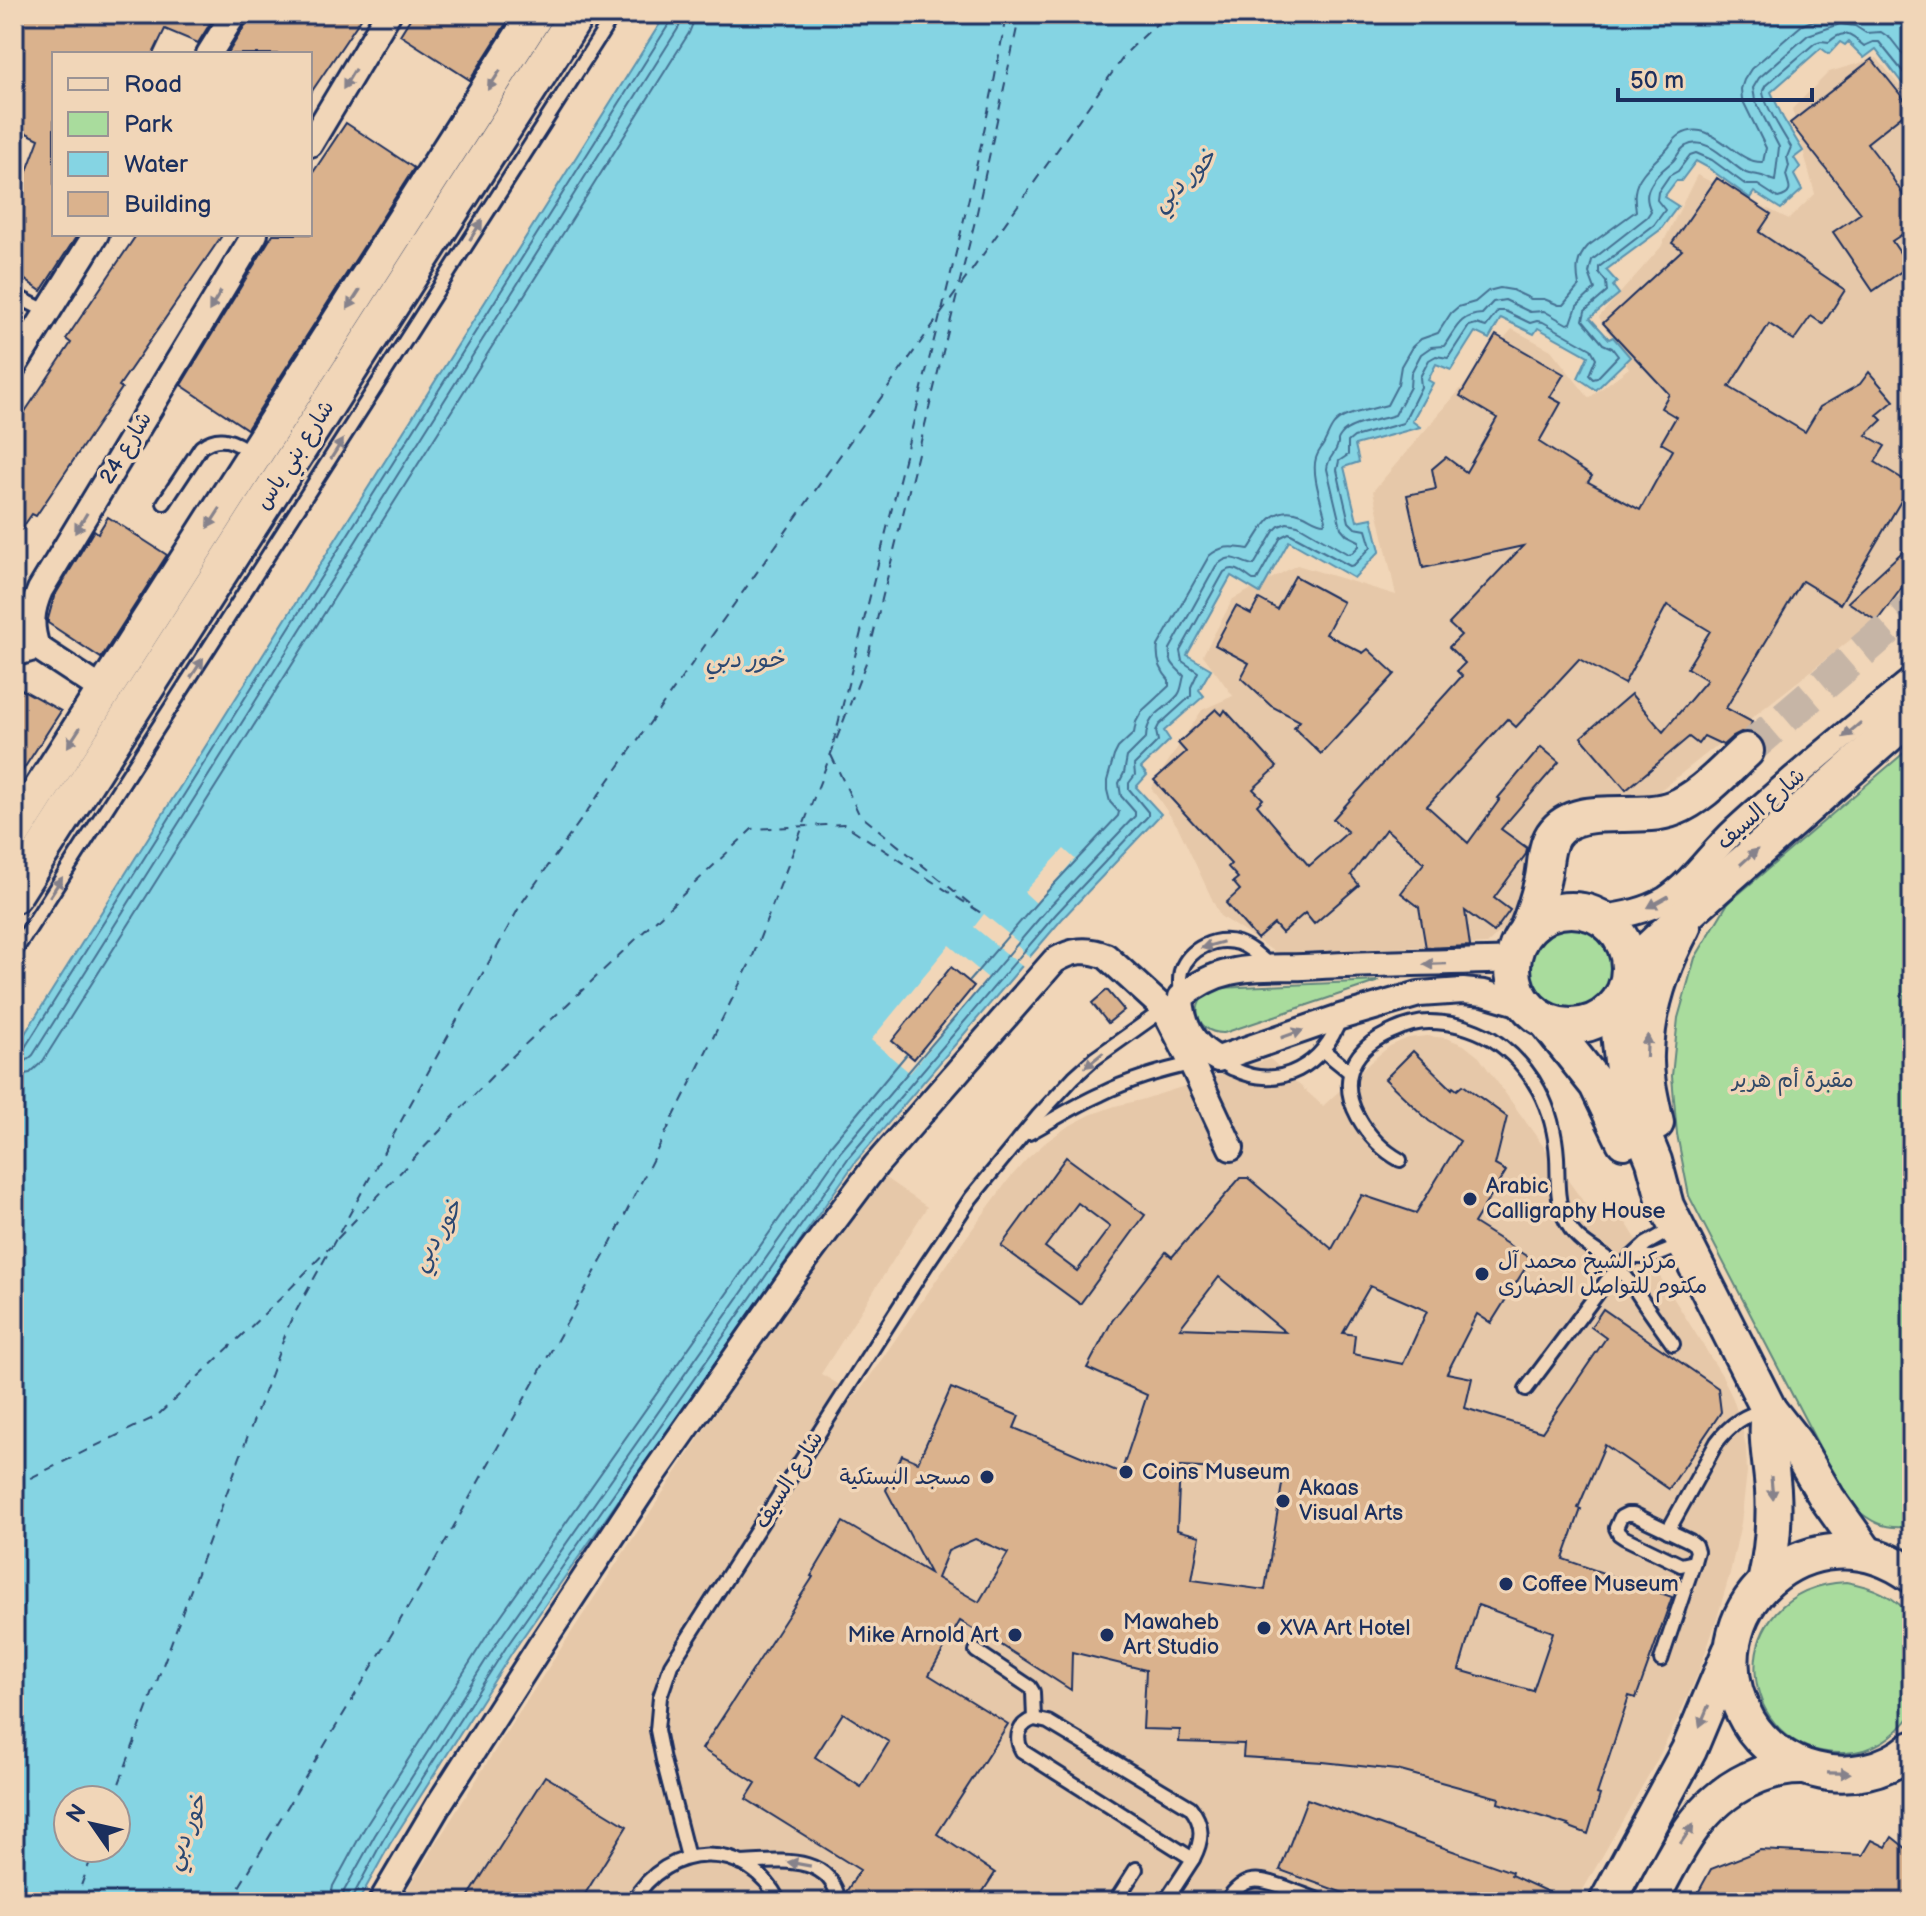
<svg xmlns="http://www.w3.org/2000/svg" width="1926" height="1916" font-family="'Balsamiq Sans','Playpen Sans Arabic',sans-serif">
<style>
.built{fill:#e6c8a9}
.green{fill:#a9dc9d;stroke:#62867e;stroke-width:2}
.water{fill:#85d4e3;stroke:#5b92ae;stroke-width:2;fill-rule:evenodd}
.pier{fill:#f1d6b8}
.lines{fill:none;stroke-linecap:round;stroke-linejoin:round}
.shore{stroke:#457193;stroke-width:2}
.ferry{stroke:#2b4872;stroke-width:2;stroke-dasharray:10 8;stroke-linecap:butt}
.building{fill:#dab28d;stroke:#1b2f5e;stroke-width:2;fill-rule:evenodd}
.secondary-tunnel{stroke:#c6b5a6;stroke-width:34;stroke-dasharray:34 17;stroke-linecap:butt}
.lane-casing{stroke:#1b2f5e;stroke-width:18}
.street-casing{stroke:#1b2f5e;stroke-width:30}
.secondary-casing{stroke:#1b2f5e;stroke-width:40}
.lane{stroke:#f1d6b8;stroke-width:12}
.street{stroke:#f1d6b8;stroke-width:24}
.secondary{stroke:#f1d6b8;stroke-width:34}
.oneway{fill:#86828b}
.poi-dot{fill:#1b2f5e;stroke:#f1d6b8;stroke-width:3}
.labels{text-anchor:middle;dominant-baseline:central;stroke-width:7;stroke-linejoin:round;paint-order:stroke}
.street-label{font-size:22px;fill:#1b2f5e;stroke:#f1d6b8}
.park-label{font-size:22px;fill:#304967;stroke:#f1d6b8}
.poi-label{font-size:22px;fill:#1b2f5e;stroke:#f1d6b8;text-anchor:start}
.water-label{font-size:24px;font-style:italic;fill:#2b4872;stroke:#f1d6b8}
</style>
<rect width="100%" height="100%" fill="#f1d6b8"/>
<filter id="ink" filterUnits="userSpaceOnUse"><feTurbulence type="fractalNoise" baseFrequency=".0125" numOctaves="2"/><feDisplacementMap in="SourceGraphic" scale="16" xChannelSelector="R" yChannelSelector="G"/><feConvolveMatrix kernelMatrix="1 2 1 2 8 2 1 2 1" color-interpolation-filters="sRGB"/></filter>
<g filter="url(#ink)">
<g class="built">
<polygon points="1877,58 1912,101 1912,591 1653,796 1551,823 1515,918 1487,944 1276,953 1220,916 1178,827 1151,788 1202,710 1233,696 1203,655 1233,599 1297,565 1396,595 1373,491 1512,329 1551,350 1589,398 1629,368 1599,317 1661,247 1697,175 1789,219 1815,194 1792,109 1829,72"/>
<polygon points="1427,1036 1446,1038 1464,1045 1479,1057 1593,1215 1615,1205 1723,1377 1733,1399 1741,1423 1746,1447 1747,1472 1741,1523 1730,1573 1716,1622 1699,1671 1678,1718 1655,1764 1576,1902 399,1902 516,1717 780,1314 881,1175 927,1207 821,1374 857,1395 960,1246 1009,1179 1027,1159 1046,1142 1067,1127 1090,1115 1115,1106 1141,1100 1270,1059 1323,1106 1375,1058 1390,1046 1408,1038"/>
</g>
<g class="green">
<path d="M1912 746V1526C1883 1531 1870 1521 1849 1504L1689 1196 1677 1134 1672 1076 1678 1018 1695 958 1728 903Z"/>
<circle cx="1570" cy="968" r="50"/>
<path d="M1379 981 1224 1033C1193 1034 1187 997 1218 988Z"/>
<path d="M1846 1582C1869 1586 1899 1596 1911 1619 1915 1627 1912 1699 1912 1714 1896 1736 1873 1752 1845 1753 1733 1757 1718 1589 1846 1582Z"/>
</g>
<path class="water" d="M666 14H1912V96L1876 49 1864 58 1848 42 1845 45 1840 42 1829 54 1821 48 1771 92 1783 118 1803 151 1794 158 1800 167 1794 175 1802 190 1781 209 1754 192 1750 198 1707 167 1696 161 1681 181H1676L1664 197 1678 206 1660 230 1606 270 1617 282 1613 286 1619 294 1590 318 1609 339 1613 337 1630 357 1596 390 1578 378 1588 356 1538 328 1534 334 1501 318 1489 339 1475 332 1451 370 1436 364 1428 380 1433 383 1412 421 1420 427 1355 445 1359 462 1344 467 1357 521 1372 518 1380 551 1354 578 1289 541 1260 593 1231 576 1187 655 1211 669 1199 690 1204 696 1164 731 1170 740 1141 768 1147 775 1136 787 1161 814 1062 919 856 1161 513 1651 390 1844 358 1902H14V1051ZM68 1800H116V1848H68Z"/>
<g class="pier">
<polygon points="1064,849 1075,859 1036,903 1024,892"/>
<polygon points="984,914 1018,942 1016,945 1031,958 1023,967 974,927"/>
<polygon points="949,945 988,978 910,1073 871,1040"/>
</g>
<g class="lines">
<g class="shore">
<path d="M970 980 1040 899 1118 816 1119 812 1110 802 1107 790V781L1114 756 1118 748 1134 733 1136 722 1142 711 1169 686V680C1160 670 1156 660 1158 646L1209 556C1223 544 1233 547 1249 549 1262 530 1272 502 1302 514 1310 517 1316 523 1324 523L1326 520C1322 503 1311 474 1316 458 1318 451 1323 447 1325 441 1330 431 1332 422 1344 417 1357 411 1373 409 1387 405L1398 384 1401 366 1412 347 1421 339 1438 333 1451 313 1458 307 1475 302 1488 291 1500 288 1512 290 1531 299H1544L1559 305H1563L1579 286C1576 270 1576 259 1588 246L1636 211C1635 205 1634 199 1635 192 1637 176 1652 164 1663 153 1670 148 1672 140 1680 135 1713 116 1734 164 1763 162L1766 148 1742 99 1741 89 1744 80 1751 69 1802 25 1830 14"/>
<polyline points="14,1054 20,1053 24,1049 671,21 672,14"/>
<polyline points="14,1064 25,1062 33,1055 679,27 682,14"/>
<polyline points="14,1076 30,1073 43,1061 689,33 693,23 694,14"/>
<polyline points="330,1902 333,1886 364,1829 488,1634 831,1145 906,1055"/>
<path d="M342 1902 344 1891 375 1835 498 1641 841 1151 1049 907 1135 816V812L1121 796 1119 783 1124 773 1127 757 1146 738C1147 713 1164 712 1178 695 1182 690 1182 682 1184 676 1176 667 1168 663 1170 649L1216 566C1233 550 1238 563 1254 565L1274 531 1279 526 1287 523 1298 525 1348 554 1352 553 1359 546V541L1347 535 1341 528 1327 469C1328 457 1334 456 1337 447 1340 438 1335 443 1341 435 1349 423 1381 420 1395 415L1410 387 1411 373 1421 354 1431 347 1444 346C1456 329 1459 315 1482 314L1493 302 1505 300 1530 312 1544 311 1567 324 1571 323 1577 306 1595 289 1589 273 1592 260 1647 217 1651 211C1644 197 1647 189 1656 177 1661 170 1668 166 1674 160 1678 155 1680 149 1686 146 1707 134 1730 165 1746 173 1753 176 1751 173 1758 175 1765 176 1769 180 1775 181L1779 147 1755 100 1753 88 1759 78 1808 35 1840 24 1855 26 1866 33 1881 32 1891 39 1912 66"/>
<path d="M352 1902 353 1896 383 1840 507 1646 849 1157 1056 914 1148 816V812L1129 789V783L1135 775 1134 765 1158 741 1156 731 1159 725 1191 696V687L1198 672 1182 661 1180 651 1224 572C1235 564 1244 574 1253 580H1257L1281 537 1289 533 1350 566 1354 565 1371 547 1366 530 1355 528 1349 522 1337 470 1339 461 1348 455V442L1354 437 1403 423 1421 387 1420 377 1429 360 1436 356 1448 358 1469 326 1476 324 1486 327 1498 311H1505L1530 323 1537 321 1543 322 1591 349 1596 358 1589 375 1593 379 1597 378 1618 356 1612 348 1603 344 1583 320 1585 311 1607 292 1606 282 1599 273V267L1654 225 1665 210 1657 200 1658 192 1669 176 1678 171 1690 155 1696 153 1712 160 1746 185H1758L1778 198C1795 194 1789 186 1786 175L1789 166 1787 157 1791 147C1785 137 1762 101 1763 91 1763 89 1765 87 1766 85L1815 43 1821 41 1829 42C1844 28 1851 35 1864 46L1873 42H1879L1912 83"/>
</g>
<g class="ferry">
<polyline points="959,285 976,217 1020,14"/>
<path d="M942 310C966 212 990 114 1006 14"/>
<polyline points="833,744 940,316"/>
<polyline points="831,755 859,814 974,907"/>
<polyline points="337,1239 495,1073 752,829 844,824 984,915"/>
<polyline points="14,1486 157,1416 283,1296 330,1247"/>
<polyline points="113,1800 290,1322 521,904 1127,52 1167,14"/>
<polyline points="75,1902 95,1848"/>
<polyline points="230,1902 419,1589 611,1243 751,961 867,660 958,291"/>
</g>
</g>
<g class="building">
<polygon points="14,14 216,14 198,43 165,29 153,54 54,54 54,234 78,234 41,291 14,272 14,206 39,139 14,127"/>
<polygon points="249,14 364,14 310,94 310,54 230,54 228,53 247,22"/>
<polygon points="413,14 512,14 470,80 400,35"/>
<polygon points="1872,59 1911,108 1867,143 1884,165 1912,209 1912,228 1892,241 1909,266 1873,291 1833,232 1861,213 1790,123"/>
<polygon points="346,123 414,168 247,429 181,385 273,234 310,234 310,177"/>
<polygon points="1717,178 1771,214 1759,232 1845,290 1823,324 1811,316 1794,340 1769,324 1729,387 1805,432 1820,407 1860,384 1869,372 1894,401 1877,415 1882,420 1866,435 1885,446 1875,462 1911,484 1840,604 1802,581 1726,708 1752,722 1748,732 1741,732 1733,736 1723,745 1704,736 1698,744 1689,737 1626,790 1581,737 1631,694 1663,732 1707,680 1687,668 1710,631 1667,605 1624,684 1579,659 1516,727 1507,719 1427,806 1468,843 1500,799 1498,798 1541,747 1559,762 1501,829 1527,848 1526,854 1494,898 1510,910 1494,932 1465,911 1470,946 1426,948 1419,907 1401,893 1424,863 1386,829 1351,875 1359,885 1314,924 1305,913 1282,933 1274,924 1257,939 1226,903 1240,890 1233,882 1238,878 1228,867 1231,864 1154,780 1186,752 1178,743 1216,709 1222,715 1225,710 1277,767 1253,789 1263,799 1257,805 1309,866 1348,832 1333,819 1462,676 1457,671 1465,663 1449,647 1461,635 1449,624 1523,546 1423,568 1407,495 1436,489 1432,469 1446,457 1466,472 1497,418 1460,396 1496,335 1564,374 1550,397 1561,403 1539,442 1592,476 1588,482 1640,510 1673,450 1661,443 1676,417 1661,408 1669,394 1603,323 1682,250 1672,243"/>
<polygon points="137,234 223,234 119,386 122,388 36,516 32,514 14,540 14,428 71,343 66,339"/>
<polygon points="108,517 167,555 101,658 48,623 48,619 54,597 94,530 98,533"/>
<polygon points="1912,543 1912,574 1877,621 1848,602"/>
<polygon points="1295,576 1343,602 1326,634 1363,653 1368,649 1395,674 1321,754 1294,728 1300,721 1271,706 1241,678 1249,663 1215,645 1236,606 1251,614 1259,599 1277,609"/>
<polygon points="14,685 61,711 14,784"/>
<polygon points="951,967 974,986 914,1059 892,1041"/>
<polygon points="1107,990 1124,1010 1108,1023 1092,1003"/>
<path d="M1413 1051 1452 1089 1453 1087 1457 1090 1463 1085 1507 1117 1495 1165 1506 1171 1474 1223 1531 1259 1491 1323 1477 1314 1447 1373 1472 1378 1465 1408 1542 1432 1606 1338 1591 1327 1603 1309 1718 1388 1721 1412 1669 1489 1605 1445 1578 1508 1581 1509 1563 1559 1672 1597 1636 1698 1629 1696 1597 1794 1600 1795 1588 1834 1567 1826 1568 1825 1498 1803 1499 1798 1397 1770 1323 1762 1243 1757 1244 1744 1179 1742 1180 1730 1143 1729 1146 1670 1072 1652 1071 1690 992 1639 991 1640 960 1621 929 1675 1008 1724 937 1834 995 1873 976 1902H862L846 1892 860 1870 746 1799 756 1783 702 1749 813 1577 811 1576 843 1522 930 1573 886 1490 902 1455 918 1462 951 1388 1019 1416 1014 1428 1121 1473 1147 1395 1087 1368 1112 1321 1166 1252 1172 1257 1240 1178H1248L1332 1249 1362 1195 1416 1213 1460 1141 1429 1121 1385 1079ZM1219 1277 1285 1332 1180 1328ZM1370 1286 1427 1311 1403 1364 1353 1354 1355 1335 1343 1333ZM1180 1467 1284 1472 1265 1590 1192 1580 1200 1536 1177 1530ZM975 1539 1008 1553 979 1602 937 1578 948 1551ZM1478 1605 1553 1632 1533 1691 1459 1670ZM843 1713 889 1742 861 1787 815 1757Z"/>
<path d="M1066 1157 1145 1215 1080 1304 1001 1246ZM1078 1203 1110 1227 1077 1271 1045 1247Z"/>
<polygon points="545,1776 627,1826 580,1902 465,1902"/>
<polygon points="1307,1799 1512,1872 1511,1875 1570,1902 1368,1902 1280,1870"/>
<polygon points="1892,1837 1912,1853 1912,1902 1693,1902 1711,1869 1760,1850 1863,1855 1872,1840 1886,1847"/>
</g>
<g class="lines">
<polyline class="secondary-tunnel" points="1746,751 1912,608"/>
<defs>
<g id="lane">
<polyline points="14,295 48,312"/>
<path d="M164 503 201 447C220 433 234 441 252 453"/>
<polyline points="14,953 614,14"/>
<path d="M1181 996C1180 988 1179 979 1181 971 1189 948 1216 936 1238 943 1250 947 1260 957 1269 965"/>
<polyline points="1324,1051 1350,1072"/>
<path d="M1218 1059C1223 1062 1228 1067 1234 1069 1280 1092 1324 1064 1340 1019"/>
<path d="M1029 1133C1053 1120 1076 1105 1101 1094 1131 1079 1163 1070 1196 1063"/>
<path d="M1400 1160C1382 1150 1368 1135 1358 1117 1337 1078 1354 1047 1393 1031 1404 1026 1417 1022 1429 1022 1450 1022 1473 1028 1492 1039 1533 1066 1554 1109 1557 1157 1558 1176 1556 1198 1564 1217 1577 1247 1601 1249 1620 1270 1627 1277 1632 1286 1638 1294 1649 1311 1661 1327 1673 1344"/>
<polyline points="1633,1257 1653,1257 1683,1245"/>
<polyline points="1526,1389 1609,1278 1646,1244 1674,1228"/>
<polygon points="1627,1514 1633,1514 1690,1541 1695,1545 1697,1551 1694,1562 1681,1565 1625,1538 1619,1534 1616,1528 1621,1517"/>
<path d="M1668 1531 1717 1442C1729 1426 1744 1414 1765 1411"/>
<polyline points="976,1651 1030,1687 1033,1692 1034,1719"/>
<polyline points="1661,1660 1694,1562"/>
<path d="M1034 1719 1048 1722 1190 1807C1204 1824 1203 1840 1193 1859L1022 1751C1014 1737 1019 1724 1034 1719Z"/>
<polyline points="688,1857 663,1760 657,1730 660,1697 671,1665 926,1265 971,1198 1039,1115 1074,1077 1094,1059 1167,1007"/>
<path d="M740 1863C777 1862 831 1852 839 1902"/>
<path d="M633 1902C665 1842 749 1838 779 1902"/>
<polyline points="1115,1902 1136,1869"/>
<polyline points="1165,1902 1193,1859"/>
<path d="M1226 1902C1244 1874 1259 1878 1287 1888 1299 1893 1311 1897 1323 1902"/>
</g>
<g id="street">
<polyline points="209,54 234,14"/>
<polyline points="310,144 388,14"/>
<polyline points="14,366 96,234"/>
<path d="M37 647C30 626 31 611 40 590L255 234"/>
<polyline points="37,647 104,691"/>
<polyline points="14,654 37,647"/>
<path d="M1602 918C1624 915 1646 911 1666 899 1693 881 1711 852 1735 830 1792 778 1852 729 1912 680"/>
<path d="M1513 960C1443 963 1373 963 1303 967 1279 968 1253 966 1230 972 1211 976 1196 985 1181 997 1182 1024 1193 1047 1218 1059L1340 1017 1419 994 1463 991 1484 993 1525 1005"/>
<path d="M381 1902 439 1804 540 1646 642 1491 790 1280 876 1165 1054 961C1072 950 1087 948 1106 956L1164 1009 1192 1064 1231 1148"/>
</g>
<g id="secondary">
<polyline points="14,832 536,14"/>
<polyline points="14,895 577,14"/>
<circle cx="1571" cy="968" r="58"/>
<path d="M1527 929C1533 914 1538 898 1542 882 1546 867 1544 849 1553 835 1577 800 1638 823 1674 808 1702 797 1724 771 1746 751"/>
<polyline points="1630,967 1695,906 1912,714"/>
<polyline points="1621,998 1619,1032 1624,1080 1630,1102 1654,1161 1666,1206 1769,1410 1794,1442 1827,1498 1866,1553"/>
<polyline points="1546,1021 1597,1085 1624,1141"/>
<path d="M1656 1123C1651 1100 1645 1077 1646 1054 1647 1010 1662 966 1683 927"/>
<path d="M1912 1575C1811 1502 1686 1612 1748 1721 1762 1745 1787 1763 1815 1770 1848 1779 1886 1771 1912 1749"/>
<path d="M1765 1583C1772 1552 1775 1522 1773 1490 1771 1462 1765 1438 1769 1410"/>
<polyline points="1607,1902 1689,1750 1730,1652"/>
<path d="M1650 1902C1675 1854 1697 1804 1748 1780 1766 1771 1781 1767 1801 1767"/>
</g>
</defs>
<use href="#lane" class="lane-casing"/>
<use href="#street" class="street-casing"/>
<use href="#secondary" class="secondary-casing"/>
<use href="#lane" class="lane"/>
<use href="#street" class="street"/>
<use href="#secondary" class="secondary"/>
</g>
<defs><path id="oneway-solid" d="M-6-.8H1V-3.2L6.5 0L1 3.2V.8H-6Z" transform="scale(2)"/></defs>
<g class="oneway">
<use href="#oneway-solid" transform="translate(349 79) rotate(121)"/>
<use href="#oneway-solid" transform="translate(494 80) rotate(123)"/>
<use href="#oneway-solid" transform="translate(476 230) rotate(-58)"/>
<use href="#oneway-solid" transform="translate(354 299) rotate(123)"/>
<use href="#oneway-solid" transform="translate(215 301) rotate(121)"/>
<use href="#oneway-solid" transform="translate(337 449) rotate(-58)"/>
<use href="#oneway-solid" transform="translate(214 518) rotate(123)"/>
<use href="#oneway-solid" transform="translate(81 523) rotate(121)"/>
<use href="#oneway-solid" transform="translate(197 668) rotate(-57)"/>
<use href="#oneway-solid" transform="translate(1852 730) rotate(140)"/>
<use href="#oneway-solid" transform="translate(74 737) rotate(123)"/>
<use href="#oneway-solid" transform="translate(1749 857) rotate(-42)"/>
<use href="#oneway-solid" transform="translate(56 887) rotate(-57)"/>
<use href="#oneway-solid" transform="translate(1658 902) rotate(151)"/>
<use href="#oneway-solid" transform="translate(1212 945) rotate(164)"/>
<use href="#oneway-solid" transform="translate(1435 964) rotate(178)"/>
<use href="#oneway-solid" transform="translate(1292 1034) rotate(-19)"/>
<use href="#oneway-solid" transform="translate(1647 1046) rotate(-87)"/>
<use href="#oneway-solid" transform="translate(1094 1060) rotate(141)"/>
<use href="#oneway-solid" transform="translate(1772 1488) rotate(85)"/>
<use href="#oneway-solid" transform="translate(1704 1716) rotate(113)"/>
<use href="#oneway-solid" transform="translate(1839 1773) rotate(1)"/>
<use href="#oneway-solid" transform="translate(1687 1834) rotate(-56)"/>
<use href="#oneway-solid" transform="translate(799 1864) rotate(-170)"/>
</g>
</g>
<g class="poi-dot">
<circle cx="1470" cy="1199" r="8"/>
<circle cx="1482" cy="1274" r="8"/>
<circle cx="1126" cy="1472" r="8"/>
<circle cx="987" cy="1477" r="8"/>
<circle cx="1283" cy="1501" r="8"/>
<circle cx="1506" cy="1584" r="8"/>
<circle cx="1264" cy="1628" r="8"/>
<circle cx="1015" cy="1635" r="8"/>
<circle cx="1107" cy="1635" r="8"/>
</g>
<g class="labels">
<g class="street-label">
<text transform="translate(126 448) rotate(-59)">شارع 24</text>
<text transform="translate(295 455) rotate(-57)">شارع بني ياس</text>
<text transform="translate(1761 809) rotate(-42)">شارع السيف</text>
<text transform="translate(789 1480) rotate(-58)">شارع السيف</text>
</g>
<g class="park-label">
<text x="1793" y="1080">مقبرة أم هرير</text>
</g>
<g class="poi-label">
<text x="1486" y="1186">Arabic<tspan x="1486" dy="25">Calligraphy House</tspan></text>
<text x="1498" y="1261">مركز الشيخ محمد آل<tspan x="1498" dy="25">مكتوم للتواصل الحضارى</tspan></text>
<text x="1142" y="1472">Coins Museum</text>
<text x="971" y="1477" text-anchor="end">مسجد البستكية</text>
<text x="1299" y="1488">Akaas<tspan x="1299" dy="25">Visual Arts</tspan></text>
<text x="1522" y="1584">Coffee Museum</text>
<text x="1123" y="1622">Mawaheb<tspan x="1123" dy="25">Art Studio</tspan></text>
<text x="1280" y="1628">XVA Art Hotel</text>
<text x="999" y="1635" text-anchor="end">Mike Arnold Art</text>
</g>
<g class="water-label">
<text transform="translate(1184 180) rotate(-43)">خور دبي</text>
<text x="745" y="659">خور دبي</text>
<text transform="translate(437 1235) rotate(-59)">خور دبي</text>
<text transform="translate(186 1832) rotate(-68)">خور دبي</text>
</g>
</g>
<rect width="1926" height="1916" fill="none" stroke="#f1d6b8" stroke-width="48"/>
<rect x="24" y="24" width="1878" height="1868" fill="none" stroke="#1b2f5e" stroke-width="3" filter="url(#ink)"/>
<rect x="52" y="52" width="260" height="184" fill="#f1d6b8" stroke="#9b9394" stroke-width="2"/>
<rect x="68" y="78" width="40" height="12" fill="#f1d6b8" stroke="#9b9394" stroke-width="2"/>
<text x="124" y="92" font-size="24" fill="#1b2f5e">Road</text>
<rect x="68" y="112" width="40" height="24" fill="#a9dc9d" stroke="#9b9394" stroke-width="2"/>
<text x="124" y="132" font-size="24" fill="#1b2f5e">Park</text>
<rect x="68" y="152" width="40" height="24" fill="#85d4e3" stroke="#9b9394" stroke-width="2"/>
<text x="124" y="172" font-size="24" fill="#1b2f5e">Water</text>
<rect x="68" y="192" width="40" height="24" fill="#dab28d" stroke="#9b9394" stroke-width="2"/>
<text x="124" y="212" font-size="24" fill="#1b2f5e">Building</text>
<g transform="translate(92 1824) rotate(304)"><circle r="38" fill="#f1d6b8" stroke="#9b9394" stroke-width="2"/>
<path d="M0-6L14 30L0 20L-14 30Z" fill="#1b2f5e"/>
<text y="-12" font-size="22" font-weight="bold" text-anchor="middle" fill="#1b2f5e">N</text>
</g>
<path d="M1618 88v12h194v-12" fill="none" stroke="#1b2f5e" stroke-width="4"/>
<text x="1630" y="88" font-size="24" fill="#1b2f5e" stroke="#f1d6b8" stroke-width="6" paint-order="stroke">50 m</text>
</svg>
